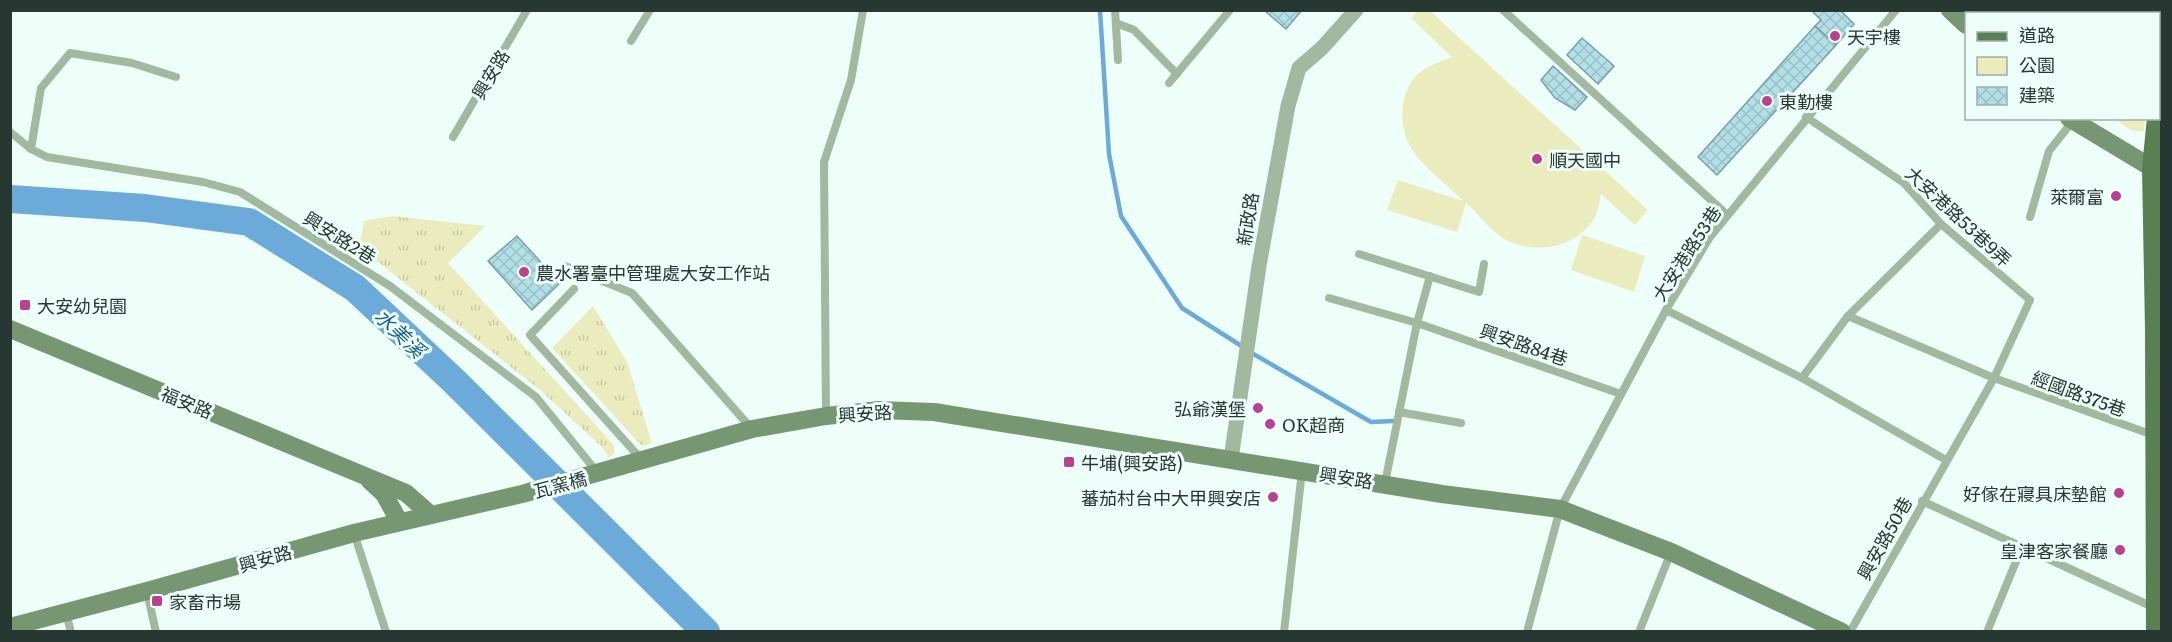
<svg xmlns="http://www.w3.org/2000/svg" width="2172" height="642" font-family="Literata,'Noto Sans TC',serif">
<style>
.grass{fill:url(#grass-tufts)}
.park{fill:#ebecbe}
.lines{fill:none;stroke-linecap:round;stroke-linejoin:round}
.stream{stroke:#6caada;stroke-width:4.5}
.river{stroke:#6caada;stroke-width:28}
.building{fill:url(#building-cross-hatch);stroke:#76a0a8;stroke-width:1.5}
.lane{stroke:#a2b89f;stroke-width:8}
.street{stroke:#a2b89f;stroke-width:15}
.secondary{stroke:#779773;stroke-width:18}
.primary{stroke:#588053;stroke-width:18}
.poi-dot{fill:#bb4091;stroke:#eefffa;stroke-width:2}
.labels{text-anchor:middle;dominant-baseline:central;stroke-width:6;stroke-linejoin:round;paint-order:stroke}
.poi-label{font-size:18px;fill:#273833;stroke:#eefffa;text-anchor:start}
.street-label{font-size:18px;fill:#273833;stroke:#eefffa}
.water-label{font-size:20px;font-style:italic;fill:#165d8a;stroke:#eefffa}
</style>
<defs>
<pattern id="grass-tufts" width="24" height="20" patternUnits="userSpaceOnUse" patternTransform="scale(1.5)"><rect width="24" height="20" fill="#ebecbe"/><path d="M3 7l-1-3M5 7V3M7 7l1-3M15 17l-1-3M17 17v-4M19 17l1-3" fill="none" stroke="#cacba4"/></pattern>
<pattern id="building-cross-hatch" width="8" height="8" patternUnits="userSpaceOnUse" patternTransform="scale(1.5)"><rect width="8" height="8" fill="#b3dfe7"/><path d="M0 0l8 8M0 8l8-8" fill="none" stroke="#9ac0c7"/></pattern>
</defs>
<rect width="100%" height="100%" fill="#eefffa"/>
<g class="grass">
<polygon points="392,216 485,226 448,263 614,445 614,453 609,458 602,447 540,390 359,247 364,221"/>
<polygon points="593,306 627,362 652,443 643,446 640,444 552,348"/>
</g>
<g class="park">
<path d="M1419 10 1430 11 1648 210 1635 225 1601 194C1600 200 1599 207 1597 212 1583 247 1537 256 1506 240 1493 233 1477 213 1466 203L1457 232 1387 210 1398 180 1463 201C1449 186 1432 174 1419 159 1399 136 1396 101 1415 77 1424 66 1440 62 1452 57L1411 18Z"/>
<polygon points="1996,11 2149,10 2149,14 1999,14"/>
<path d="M2116 119H2145L2144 131C2132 133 2125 127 2116 119Z"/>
<polygon points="1582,235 1645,256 1634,292 1571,270"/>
</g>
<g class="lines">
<g class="stream">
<polyline points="1100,10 1109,154 1121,216 1182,308 1243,347"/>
<polyline points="1250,352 1371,422 1393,421"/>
</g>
<polyline class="river" points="10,199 145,208 249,222 355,288 455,382 706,632"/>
</g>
<g class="building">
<polygon points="1264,10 1302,10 1286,29"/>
<polygon points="1811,10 1840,10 1854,24 1836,45 1815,26 1821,20"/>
<polygon points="1815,26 1836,45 1717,175 1698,157"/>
<polygon points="1582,38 1614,66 1598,84 1567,55"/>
<polygon points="1553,66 1587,97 1575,110 1555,98 1541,80"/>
<polygon points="517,236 560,283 532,310 488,261"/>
</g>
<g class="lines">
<g class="lane">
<polyline points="1115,10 1118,60"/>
<polyline points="1503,10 1723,211"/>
<polyline points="1116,23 1134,30 1177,74"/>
<polyline points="631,41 650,10"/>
<polyline points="1169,83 1230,10"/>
<polyline points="1806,117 1904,183 1941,224 2030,300 1994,378 1850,632"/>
<polyline points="10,132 31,149 47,157 203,182 240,192 390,286 536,397 597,472"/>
<polyline points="453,137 527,10"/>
<polyline points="31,149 41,88 70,53 132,63 176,77"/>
<polyline points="2030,217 2049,151 2072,122"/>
<polyline points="1359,254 1479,292 1484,264"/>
<polyline points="565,266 632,293 751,428"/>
<polyline points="574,289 530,335 641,459"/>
<polyline points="1329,298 1417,323 1621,394"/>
<polyline points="1666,310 1802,378 1946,460"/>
<polyline points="1848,316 1994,378 2153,435"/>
<polyline points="1802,378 1848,316 1941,224"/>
<polyline points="1399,412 1461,423"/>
<polyline points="826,416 824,162 851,80 863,10"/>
<polyline points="1385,483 1417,323 1430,276"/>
<polyline points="1922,501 2155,608"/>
<polyline points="354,533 386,632"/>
<polyline points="147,592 156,632"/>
<polyline points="66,613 71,632"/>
<polyline points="1284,632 1302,471"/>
<polyline points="1527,632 1560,509 1666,310 1710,237 1896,10"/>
<polyline points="1639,632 1671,552"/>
<polyline points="1987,632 2022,547"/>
</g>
<polyline class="street" points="1231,459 1259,266 1288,106 1299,68 1322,48 1356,10"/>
<g class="secondary">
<polyline points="1950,10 1966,25"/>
<polyline points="2069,118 2162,174"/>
<polyline points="10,329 406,493 431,515"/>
<polyline points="370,481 384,494 399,521"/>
<polyline points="10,627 147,591 354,533 522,494 752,429 826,416 879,410 934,412 1442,494 1560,509 1671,552 1842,632"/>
</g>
<g class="primary">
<polyline points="2158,64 2161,10"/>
<polyline points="2155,632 2154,329 2151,168 2156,118"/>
</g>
</g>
<g class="poi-dot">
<circle cx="1835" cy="36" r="6"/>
<circle cx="1767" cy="101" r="6"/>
<circle cx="1537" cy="159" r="6"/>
<circle cx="2116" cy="196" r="6"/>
<circle cx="524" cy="272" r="6"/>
<rect x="19" y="299" width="12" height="12" rx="3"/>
<circle cx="1258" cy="408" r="6"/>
<circle cx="1270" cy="424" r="6"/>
<rect x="1063" y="456" width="12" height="12" rx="3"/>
<circle cx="2119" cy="493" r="6"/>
<circle cx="1273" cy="497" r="6"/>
<circle cx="2120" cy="550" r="6"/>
<rect x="151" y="595" width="12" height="12" rx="3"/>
</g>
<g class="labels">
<g class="poi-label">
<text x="1847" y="36">天宇樓</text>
<text x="1779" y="101">東勤樓</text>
<text x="1549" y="159">順天國中</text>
<text x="2104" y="196" text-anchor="end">萊爾富</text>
<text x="536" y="272">農水署臺中管理處大安工作站</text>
<text x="37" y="305">大安幼兒園</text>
<text x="1246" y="408" text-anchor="end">弘爺漢堡</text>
<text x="1282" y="424">OK超商</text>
<text x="1081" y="462">牛埔(興安路)</text>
<text x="2107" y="493" text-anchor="end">好傢在寢具床墊館</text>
<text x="1261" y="497" text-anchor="end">蕃茄村台中大甲興安店</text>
<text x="2108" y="550" text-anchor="end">皇津客家餐廳</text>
<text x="169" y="601">家畜市場</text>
</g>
<g class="street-label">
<text transform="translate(490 74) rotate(-59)">興安路</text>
<text transform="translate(1959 216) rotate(43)">大安港路53巷9弄</text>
<text transform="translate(1247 219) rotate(-81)">新政路</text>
<text transform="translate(340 237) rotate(32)">興安路2巷</text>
<text transform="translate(1686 253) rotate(-57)">大安港路53巷</text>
<text transform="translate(1524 344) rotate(19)">興安路84巷</text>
<text transform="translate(2079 393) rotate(20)">經國路375巷</text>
<text transform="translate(187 402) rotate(22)">福安路</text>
<text transform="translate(865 413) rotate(-4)">興安路</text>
<text transform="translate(1346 477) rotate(9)">興安路</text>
<text transform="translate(560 484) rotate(-15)">瓦窯橋</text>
<text transform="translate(1884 538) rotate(-61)">興安路50巷</text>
<text transform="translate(265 558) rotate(-16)">興安路</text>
</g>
<g class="water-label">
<text transform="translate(401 332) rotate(44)">水美溪</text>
</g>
</g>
<rect width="2172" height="642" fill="none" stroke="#273833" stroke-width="24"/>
<rect x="1965" y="12" width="195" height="108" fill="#eefffa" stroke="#9eafaa" stroke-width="1.5"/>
<rect x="1977" y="32" width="30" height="9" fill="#588053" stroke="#9eafaa" stroke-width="1.5"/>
<text x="2019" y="42" font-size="18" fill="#273833">道路</text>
<rect x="1977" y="57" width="30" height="18" fill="#ebecbe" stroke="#9eafaa" stroke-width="1.5"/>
<text x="2019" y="72" font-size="18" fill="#273833">公園</text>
<rect x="1977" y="87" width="30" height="18" fill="url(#building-cross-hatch)" stroke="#9eafaa" stroke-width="1.5"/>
<text x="2019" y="102" font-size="18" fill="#273833">建築</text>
</svg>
